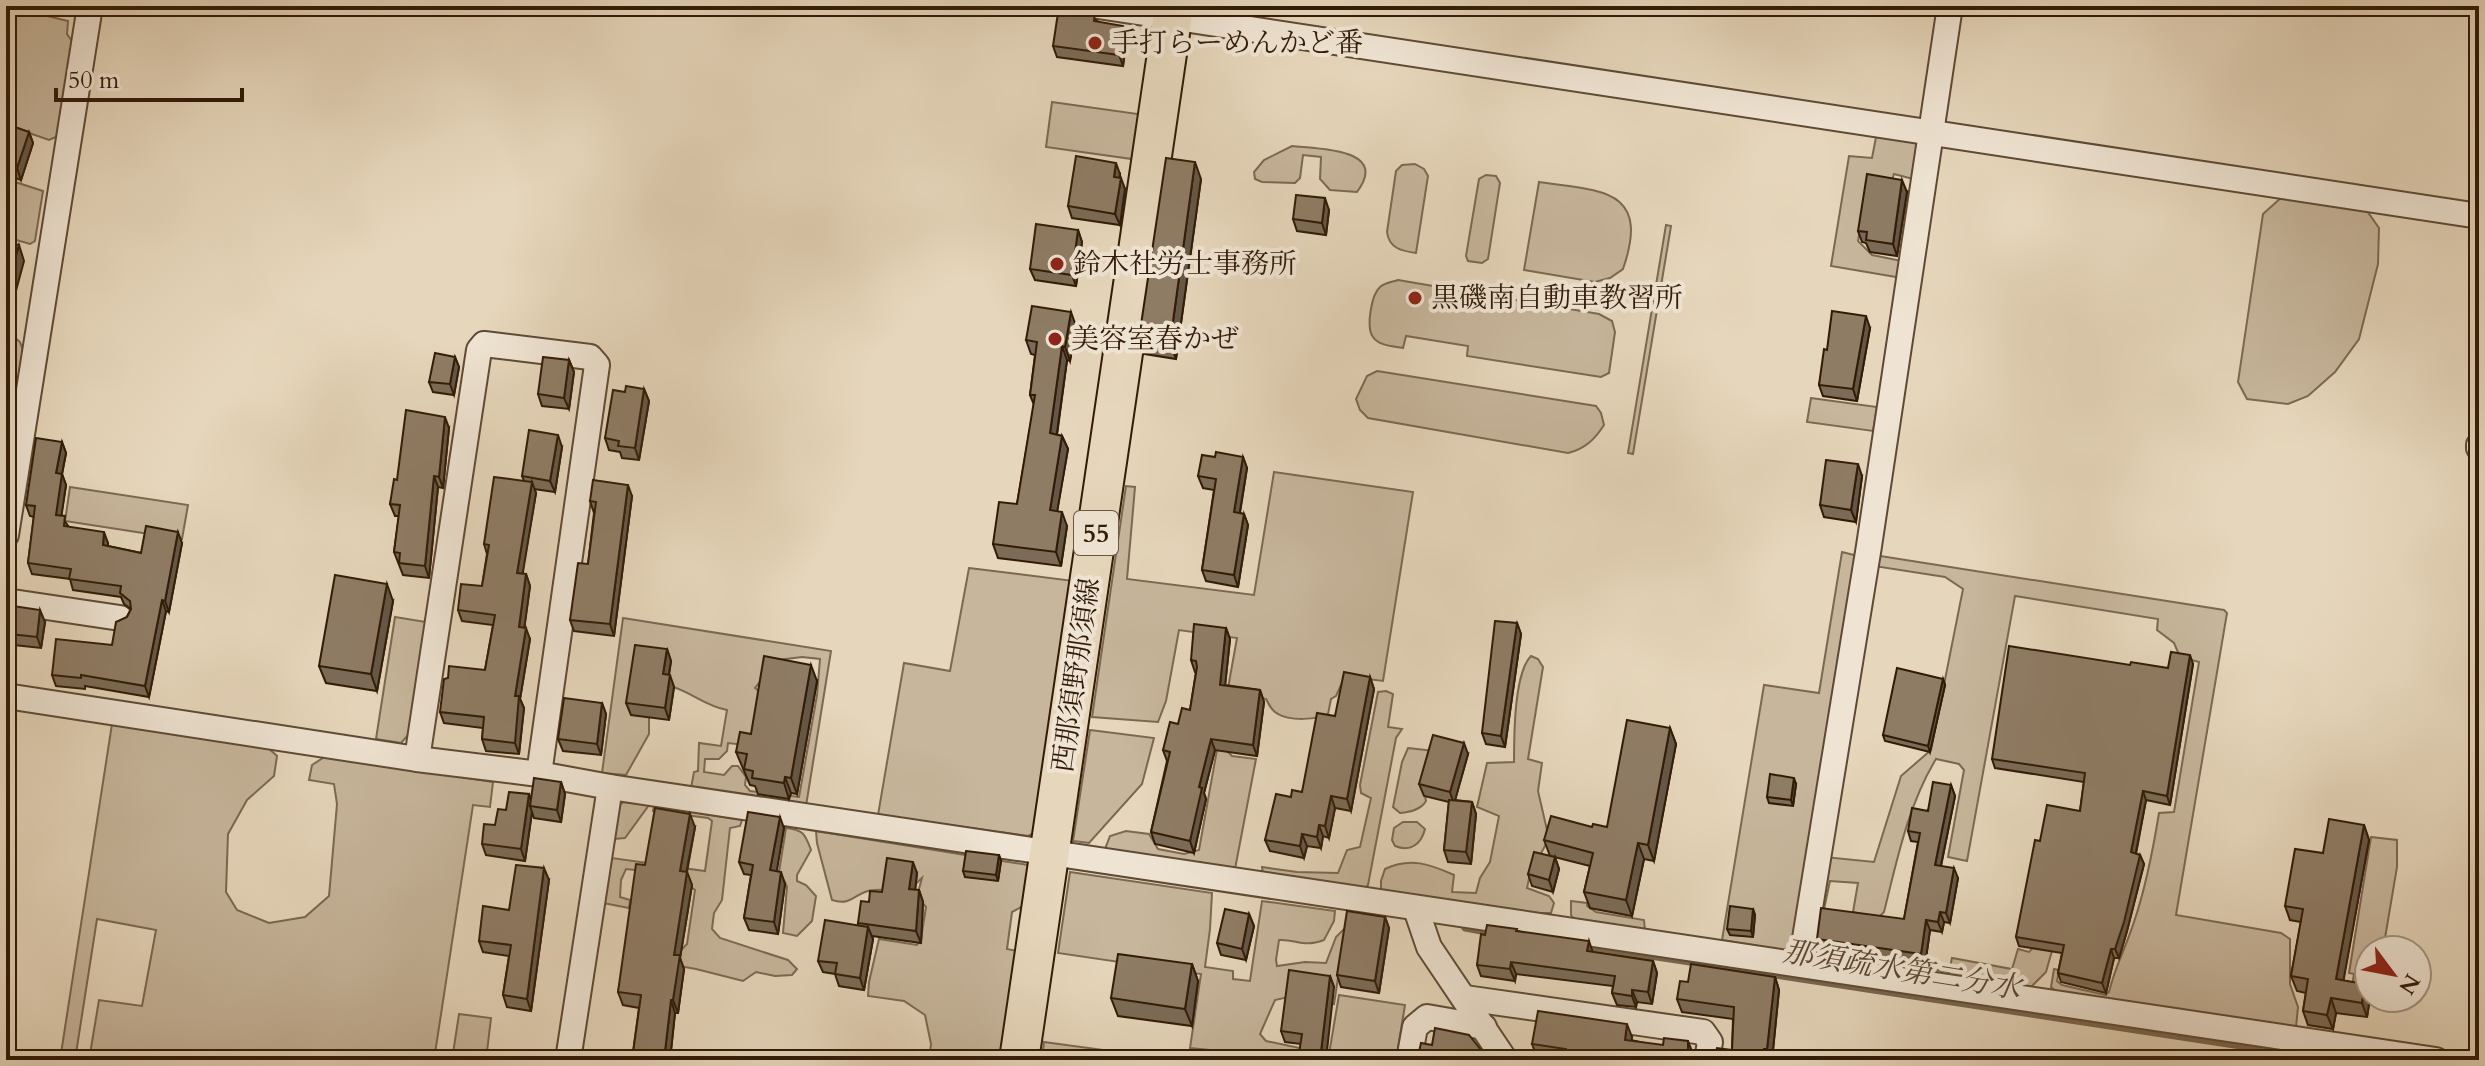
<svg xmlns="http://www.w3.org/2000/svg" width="2485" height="1066" font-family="Cardo,'Noto Serif JP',serif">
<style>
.green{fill:#c7b69c;stroke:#7c6852;stroke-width:2;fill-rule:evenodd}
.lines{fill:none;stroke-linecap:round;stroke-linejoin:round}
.stream{stroke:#78654e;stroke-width:7}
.street-casing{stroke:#5e4a34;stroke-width:28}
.primary-casing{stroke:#311b07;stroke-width:42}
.street{stroke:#efe4d3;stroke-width:24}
.primary{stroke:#e6d6bb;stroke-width:38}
.wall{fill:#7b6b57;stroke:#311b07;stroke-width:2}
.shaded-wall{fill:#645747;stroke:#311b07;stroke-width:2}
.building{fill:#8f7c65;stroke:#311b07;stroke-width:2}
.poi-dot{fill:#8f2418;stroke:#efe4d3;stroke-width:3}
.labels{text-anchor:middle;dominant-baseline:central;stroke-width:8;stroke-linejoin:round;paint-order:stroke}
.shield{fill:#efe4d3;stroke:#6a5744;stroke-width:2}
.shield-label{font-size:26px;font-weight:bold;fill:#311b07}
.poi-label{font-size:28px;fill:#311b07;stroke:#efe4d3;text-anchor:start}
.street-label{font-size:28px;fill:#311b07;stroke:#efe4d3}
.water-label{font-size:30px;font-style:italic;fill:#5b4631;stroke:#efe4d3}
</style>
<rect width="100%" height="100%" fill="#e6d6bb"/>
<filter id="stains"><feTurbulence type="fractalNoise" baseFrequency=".0025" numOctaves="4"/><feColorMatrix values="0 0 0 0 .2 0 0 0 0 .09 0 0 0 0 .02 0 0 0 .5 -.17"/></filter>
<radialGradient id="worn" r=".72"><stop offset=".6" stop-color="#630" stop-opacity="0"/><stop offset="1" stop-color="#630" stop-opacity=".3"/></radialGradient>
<g class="green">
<polygon points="6,6 68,21 67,34 72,41 58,136 49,140 6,125"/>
<polygon points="1052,102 1145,115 1139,160 1046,147"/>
<polygon points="1877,132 1922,138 1913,179 1894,174 1890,186 1867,190 1858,241 1872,255 1902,261 1902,278 1831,266 1849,156 1872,158"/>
<path d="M1292 146C1318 149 1390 148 1357 192L1330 190 1320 179 1321 157 1303 155 1300 178 1295 183 1262 182 1255 179 1254 172 1264 160Z"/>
<path d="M1415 164 1424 169 1428 176 1416 253C1401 251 1389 248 1387 232L1396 171 1402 165Z"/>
<polygon points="1486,175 1496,176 1500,183 1488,259 1482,263 1468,261 1466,256 1479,179"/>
<polygon points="6,179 43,191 35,241 30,244 6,237"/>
<path d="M1539 182C1601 191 1651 188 1623 269L1610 278 1595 282 1524 270Z"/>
<polygon points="2283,196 2367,211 2379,228 2378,264 2359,339 2335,372 2308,396 2288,404 2247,399 2238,382 2263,214"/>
<polygon points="1666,225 1671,226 1633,454 1628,453"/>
<path d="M1398 280 1599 314 1612 321 1615 332 1609 373 1601 377 1467 356 1468 346 1406 336 1403 348C1393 346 1379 346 1373 337 1366 328 1371 295 1380 287 1384 283 1392 282 1398 280Z"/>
<polygon points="6,330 20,342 25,356 6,465"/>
<path d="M1377 371 1596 406 1601 413 1604 425C1595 439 1585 449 1568 453L1368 418 1360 410 1356 399 1367 376Z"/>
<polygon points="1811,398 1877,407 1873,431 1807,422"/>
<path d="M1274 472 1413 492 1383 681 1345 676 1336 696 1331 699 1328 714C1318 720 1289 721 1278 714 1272 711 1269 705 1266 699L1241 693 1226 750 1232 756 1256 759 1235 869 1105 849 1110 836 1126 831 1149 834 1158 849 1184 854 1199 850 1237 638 1179 630 1166 701 1158 722 1092 717 1126 486 1135 487 1127 579 1254 595Z"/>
<polygon points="70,487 188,505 182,539 65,521"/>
<polygon points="1842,552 1858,556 1797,943 1789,951 1722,940 1764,685 1819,693"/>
<path d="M1874 555 2224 610 2227 613 2176 915 2281 933 2290 939V984L2298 1007 2296 1027 2057 992 2051 987 2054 969 2059 970 2057 981 2062 985 2105 995 2109 992C2115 967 2126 947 2134 922 2146 887 2153 850 2159 813L2174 812 2199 662 2180 657 2174 643 2157 630 2158 619 2015 596 1967 861 1948 857 1964 770 1959 764 1936 759C1908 805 1897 860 1884 912L1878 918 1853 912 1858 883 1830 881 1815 951 1819 954 1880 960 1879 964 1813 956 1825 857 1874 862 1901 776 1931 750 1963 589 1945 577 1874 566Z"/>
<polygon points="969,568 1074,581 1038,831 1028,836 878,815 904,663 950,671"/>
<polygon points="395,617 426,622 409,734 401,743 376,739"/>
<path d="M623 618 831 651 806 806 691 788 694 772 698 771 699 743 721 746 727 710C704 706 689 690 667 685L649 717V734L626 775 602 773ZM802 657 820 659 817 695 799 797 750 791 745 785 746 777 738 766H732L724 775 704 772 705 759H719L727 751 728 743 754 746 762 694 755 688 778 660Z"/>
<path d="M1531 656 1538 659 1543 667 1528 759 1542 763 1538 791 1547 830 1546 844 1530 874 1527 888 1549 896 1554 903 1551 913H1538L1381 890V881L1385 869C1410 857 1430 864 1454 875L1452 892 1476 893 1480 878 1490 862 1499 816 1477 807 1487 763 1514 762C1514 736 1514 673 1531 656Z"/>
<polygon points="1386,691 1393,694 1388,727 1402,729 1396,738 1368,885 1363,890 1263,874 1262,867 1297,872 1338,873 1347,850 1360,847 1371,798 1361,793 1360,785 1378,692"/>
<polygon points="112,724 267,747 277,756 274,776 247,800 228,834 226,892 237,910 269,923 305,917 329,896 337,804 334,784 309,780 312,765 326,756 493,782 490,807 473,805 434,1060 89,1060 99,1000 142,1006 156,930 97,919 75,1060 60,1060"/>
<polygon points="1090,730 1154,738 1142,784 1089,843 1073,841"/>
<path d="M1408 748 1435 751 1424 790 1426 801C1421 810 1410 812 1400 813L1393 807 1402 762Z"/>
<polygon points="623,802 649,805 625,838 614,839 619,806"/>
<polygon points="654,806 742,820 740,826 730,828 722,900 714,913 712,929 720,938 788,960 797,969 792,975 775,976 756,972 743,981 696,969 628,957 680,951 687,944 695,890 673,874 626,869 621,880 620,897 630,900 629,908 603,903 612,858 705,871 712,821 708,818 653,811"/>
<path d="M1403 822H1417L1425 829C1421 845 1410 852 1395 846L1392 840 1394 828Z"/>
<path d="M786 828C804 830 805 834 811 850L797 875V881L806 885 816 896 812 921 797 936 783 933 787 887 784 880 778 878Z"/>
<path d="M816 831 1028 865 1031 870 1025 905 1012 912 1007 949 1017 951 1004 1060H929L931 1044 925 1015 904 1001 868 996 869 982 879 939 917 945 921 939 926 907 917 896 922 878 907 892C896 891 885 889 874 890 855 891 853 907 832 900L817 843Z"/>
<polygon points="2371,837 2397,840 2397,867 2383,950 2369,950 2369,995 2351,992 2354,974 2349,973"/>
<path d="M1070 872 1212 893 1210 929 1205 967 1233 971V979L1250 981 1262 901 1335 911 1334 921 1324 940C1302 948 1297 939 1279 940L1276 960 1277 966 1305 962 1326 963 1336 937 1346 927 1334 1004 1288 997 1275 1000 1260 1034 1266 1041 1309 1050V1060L1190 1048 1201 974 1058 953Z"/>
<polygon points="1571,901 1587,903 1587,906 1596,912 1644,920 1645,931 1575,920 1571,915"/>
<polygon points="2061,919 2046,972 2031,987 1893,967 1893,963 1949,972 1952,958 2012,969 2018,949 2029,952"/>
<polygon points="1339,995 1405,1005 1396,1060 1328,1060"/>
<polygon points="459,1014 491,1018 486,1060 452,1060"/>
<polygon points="1044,1042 1126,1053 1125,1060 1042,1060"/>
</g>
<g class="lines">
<g class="stream">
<polyline points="1465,928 1492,933"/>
<polyline points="1584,946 2333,1060"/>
</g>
<defs>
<g id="street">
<polyline points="1098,6 2479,216"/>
<polyline points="2479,448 2479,445"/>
<polyline points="6,535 90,6"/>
<polyline points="6,601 120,618"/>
<path d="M6 696 417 759 539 774 610 787C1219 879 1828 967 2436 1060"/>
<polyline points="417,759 479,350 484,344 590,357 597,365 539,774"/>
<polyline points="1416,909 1429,947 1505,1060"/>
<polyline points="1801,963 1869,546 1950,6"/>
<polyline points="1465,998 1703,1032 1710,1042 1707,1060"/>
<polyline points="568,1060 610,787"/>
<polyline points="1409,1060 1415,1027 1427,1017 1484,1027"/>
</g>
<polyline id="primary" points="1019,1060 1174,6"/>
</defs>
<use href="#street" class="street-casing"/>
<use href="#primary" class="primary-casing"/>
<use href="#street" class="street"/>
<use href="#primary" class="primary"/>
</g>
<g class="wall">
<polygon points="1083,11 1099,22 1127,37 1123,66 1057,57 1053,46"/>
<polygon points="6,124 29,132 33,143 21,180 6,175"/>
<polygon points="1120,174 1120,178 1125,189 1120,225 1072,218 1068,206"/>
<polygon points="1201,179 1176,359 1145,354 1139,338"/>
<polygon points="1907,192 1897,256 1870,252 1866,243 1862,242 1858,231"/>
<polygon points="1329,210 1326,235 1297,231 1293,219"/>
<polygon points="1078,230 1082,242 1076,286 1035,280 1030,269"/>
<polygon points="1076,326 1070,361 1067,360 1057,435 1062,436 1068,449 1057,511 1067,526 1061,566 998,558 993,544 1017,504 1034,405 1030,395 1035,355 1031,354 1026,340"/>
<polygon points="1870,328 1857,401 1823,396 1819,385 1827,350"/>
<polygon points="455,357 459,367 454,395 433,392 429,382"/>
<polygon points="569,360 574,372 569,409 542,406 538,394"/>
<polygon points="644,389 649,401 639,460 622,458 620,452 609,450 605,438 625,392"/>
<polygon points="449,428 443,488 438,487 429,578 403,575 394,552 399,516 395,516 390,504 397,480"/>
<polygon points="62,442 66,453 62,474 66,485 61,516 69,527 108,543 108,546 141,553 182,543 169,612 166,611 149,697 85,686 85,689 56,686 52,675 112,645 131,609 124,604 121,597 73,590 70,579 32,574 28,563 34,517 30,516 26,505"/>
<polygon points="562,447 555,492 534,489 536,493 522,574 526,574 530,586 524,628 530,639 520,699 524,708 519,754 486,751 482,739 483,728 444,723 440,712 485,670 493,625 462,621 458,610 482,586 487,554 484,544 524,481 522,476"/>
<polygon points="1215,457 1243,457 1247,468 1240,513 1244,514 1248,525 1238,587 1206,581 1202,570 1214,490 1203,488 1198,476"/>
<polygon points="1862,476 1856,522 1824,517 1820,505"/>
<polygon points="632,496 614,636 574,631 570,620 588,564 594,513 590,501"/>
<polygon points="393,601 377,691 326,683 319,666"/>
<polygon points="45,622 41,648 14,645 10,634"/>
<polygon points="1517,623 1521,634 1505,747 1486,744 1482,733"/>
<polygon points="1226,628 1230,639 1225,685 1260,690 1264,702 1257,756 1215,750 1204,793 1206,799 1194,853 1155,844 1151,832 1167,761 1163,750 1178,724 1190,710 1196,672 1195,672 1191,660"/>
<polygon points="667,649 671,661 669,675 674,687 669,720 631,715 626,703"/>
<polygon points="2193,664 2170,805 2146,800 2136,854 2140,855 2144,864 2127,931 2119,958 2114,958 2106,993 2061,982 2058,973 2062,953 2019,946 2016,937 2040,841 2080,811 2084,782 1995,768 1992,759 2168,668"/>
<polygon points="1370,677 1374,689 1351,811 1335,808 1329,838 1323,836 1321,848 1307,846 1304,858 1270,851 1265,840 1302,792 1335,716"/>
<polygon points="1943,679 1945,685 1930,752 1885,741 1883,735"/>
<polygon points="817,681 797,794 791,793 789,799 758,794 755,786 750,785 736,752 751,734"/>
<polygon points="602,703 606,714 601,755 563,751 558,739"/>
<polygon points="1670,728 1676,744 1654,861 1644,859 1632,916 1590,908 1584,892 1590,866 1550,856 1544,840 1592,827 1607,827"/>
<polygon points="1468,754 1455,800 1472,802 1476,814 1471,864 1448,862 1444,850 1449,802 1424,796 1419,784"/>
<polygon points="561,782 565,794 561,822 534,818 532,812 525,861 486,855 482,844 506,810 529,794 531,800"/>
<polygon points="1796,784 1793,806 1769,803 1767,797"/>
<polygon points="1951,785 1955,796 1941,866 1958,878 1950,923 1944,922 1942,932 1930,930 1925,965 1821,949 1817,939 1904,919 1918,842 1911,841 1908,831"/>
<polygon points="2364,825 2369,840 2343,981 2364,984 2370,998 2367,1017 2336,1013 2333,1029 2308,1025 2303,1011 2306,993 2297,991 2291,976 2301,922 2290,920 2285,906 2323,853"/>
<polygon points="695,827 687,872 692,885 680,958 684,969 678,1013 675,1013 670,1060 632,1060 639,1008 623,1005 618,992 645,865"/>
<polygon points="784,828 776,871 785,884 778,934 749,930 744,918 751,875 744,874 739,862"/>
<polygon points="999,855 1001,861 998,881 965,877 963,871"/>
<polygon points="1555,857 1559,869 1553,892 1532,886 1528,874"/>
<polygon points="917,873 915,890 919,890 923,902 921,943 872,936 873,939 864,990 839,986 835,974 823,972 818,961 858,925 858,923 869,902 882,892"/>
<polygon points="549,880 531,1011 507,1007 503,995 509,956 483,952 479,941 509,910"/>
<polygon points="1753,909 1755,915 1753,937 1730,935 1727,929"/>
<polygon points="1249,914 1254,926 1246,960 1221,955 1217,943"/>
<polygon points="1385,917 1389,928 1379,993 1341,987 1337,975"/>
<polygon points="1518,931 1593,952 1653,961 1657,973 1652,1004 1637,1002 1636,1007 1617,1005 1612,993 1613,986 1516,974 1515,981 1481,976 1477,965 1485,935"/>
<polygon points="1192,964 1198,981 1192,1026 1118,1016 1111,998"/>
<polygon points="1330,976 1334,987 1301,1044 1285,1042 1281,1031"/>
<polygon points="1775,977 1779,990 1772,1060 1709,1060 1714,1056 1732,1050 1733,1019 1682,1012 1677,999 1688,982"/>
<polygon points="1632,1037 1631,1040 1693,1054 1693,1058 1701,1060 1556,1060 1537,1057 1532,1044"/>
</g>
<g class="shaded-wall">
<polygon points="1123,26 1127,37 1123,66 1119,55"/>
<polygon points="29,132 33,143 21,180 17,168"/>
<polygon points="1195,162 1201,179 1176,359 1170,343"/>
<polygon points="1116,163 1120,174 1118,188 1114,177"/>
<polygon points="1121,178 1125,189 1120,225 1115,214"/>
<polygon points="1902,180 1907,192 1897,256 1893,244"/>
<polygon points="1325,198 1329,210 1326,235 1322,223"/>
<polygon points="1078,230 1082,242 1076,286 1072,275"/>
<polygon points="19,245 24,261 7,324 6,290"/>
<polygon points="1071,312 1076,326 1070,361 1065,347"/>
<polygon points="1866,316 1870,328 1857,401 1853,389"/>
<polygon points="1062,346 1067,360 1055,447 1050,433"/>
<polygon points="455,357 459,367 454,395 450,384"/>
<polygon points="569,360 574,372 569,409 564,398"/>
<polygon points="644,389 649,401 639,460 635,448"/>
<polygon points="445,417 449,428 443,488 439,477"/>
<polygon points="558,435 562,447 555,492 550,481"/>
<polygon points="1062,436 1068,449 1055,524 1050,510"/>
<polygon points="62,442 66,453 62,474 66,485 60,526 56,515 56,473"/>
<polygon points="1243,457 1247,468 1238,523 1234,512"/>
<polygon points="1858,464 1862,476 1856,522 1851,510"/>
<polygon points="434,476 438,487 429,578 425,566"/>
<polygon points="532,482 536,493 521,584 517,573"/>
<polygon points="628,485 632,496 614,636 610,624"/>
<polygon points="1062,512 1067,526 1061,566 1056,552"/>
<polygon points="1244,514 1248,525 1238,587 1234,575"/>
<polygon points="104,532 108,543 107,556 103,545"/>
<polygon points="178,532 182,543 169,612 165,601"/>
<polygon points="526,574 530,586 523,638 519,627"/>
<polygon points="387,584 393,601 377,691 371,674"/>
<polygon points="162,600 166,611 149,697 145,686"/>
<polygon points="40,610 45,622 41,648 37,637"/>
<polygon points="1517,623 1521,634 1505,747 1501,736"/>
<polygon points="526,628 530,639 520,699 524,708 519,754 515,743 515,696"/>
<polygon points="1226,628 1230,639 1224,696 1220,685"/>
<polygon points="667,649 671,661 667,685 663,674"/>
<polygon points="2190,655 2193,664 2170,805 2167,796"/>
<polygon points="811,665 817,681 797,794 791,778"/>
<polygon points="670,675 674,687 669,720 665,708"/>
<polygon points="1370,677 1374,689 1351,811 1347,799"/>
<polygon points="1943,679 1945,685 1930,752 1928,746"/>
<polygon points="1260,690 1264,702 1257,756 1253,745"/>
<polygon points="602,703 606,714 601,755 597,744"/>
<polygon points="1670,728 1676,744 1654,861 1648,845"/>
<polygon points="1211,739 1215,750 1204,793 1206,799 1194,853 1190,841 1199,787"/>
<polygon points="1464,743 1468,754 1454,804 1450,792"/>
<polygon points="785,777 791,793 789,799 784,783"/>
<polygon points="1794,778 1796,784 1793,806 1791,800"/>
<polygon points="561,782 565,794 561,822 557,810"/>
<polygon points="1951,785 1955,796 1939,875 1935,865"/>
<polygon points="2143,791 2146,800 2134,862 2131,852"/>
<polygon points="529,794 533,806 530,806 532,812 525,861 521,849"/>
<polygon points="1331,796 1335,808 1329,838 1325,826"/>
<polygon points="1472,802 1476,814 1471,864 1466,852"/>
<polygon points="690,814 695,827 684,884 680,871"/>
<polygon points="780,817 784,828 775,882 770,870"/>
<polygon points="1319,825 1323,836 1321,848 1317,837"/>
<polygon points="2364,825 2369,840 2341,994 2336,979"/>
<polygon points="1302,834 1307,846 1304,858 1300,846"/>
<polygon points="1638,843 1644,859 1632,916 1626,900"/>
<polygon points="999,855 1001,861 998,881 996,875"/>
<polygon points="2140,855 2144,864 2127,931 2119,958 2115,949"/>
<polygon points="1555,857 1559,869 1553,892 1549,880"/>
<polygon points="913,862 917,873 914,900 909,889"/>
<polygon points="544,868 549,880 531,1011 527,999"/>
<polygon points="1954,868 1958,878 1950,923 1946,913"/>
<polygon points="687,872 692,885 680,958 684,969 678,1013 673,1000 674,955"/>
<polygon points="781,872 785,884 778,934 774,922"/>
<polygon points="919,890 923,902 921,943 916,931"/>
<polygon points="1753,909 1755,915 1753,937 1751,931"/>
<polygon points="1940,912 1944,922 1942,932 1938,922"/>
<polygon points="1249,914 1254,926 1246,960 1242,949"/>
<polygon points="1385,917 1389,928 1379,993 1375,981"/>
<polygon points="1926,920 1930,930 1925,965 1921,954"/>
<polygon points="868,927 873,939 864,990 860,978"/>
<polygon points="1589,941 1593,953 1587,951"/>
<polygon points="2111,949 2114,958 2106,993 2102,983"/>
<polygon points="1653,961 1657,973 1652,1004 1648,992"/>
<polygon points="1511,962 1516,974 1515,981 1510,969"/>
<polygon points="1192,964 1198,981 1192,1026 1185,1009"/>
<polygon points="1330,976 1334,987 1326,1060 1320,1060"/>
<polygon points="1775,977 1779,990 1772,1060 1771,1060 1767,1049"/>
<polygon points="2364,984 2370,998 2367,1017 2362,1003"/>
<polygon points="1632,990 1637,1002 1636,1007 1632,996"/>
<polygon points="2331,998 2336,1013 2333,1029 2327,1015"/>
<polygon points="671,1000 675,1013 670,1060 664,1060"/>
<polygon points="1627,1024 1632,1037 1630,1052 1625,1040"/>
<polygon points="1688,1041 1693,1054 1693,1060 1688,1052"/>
<polygon points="1764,1049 1768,1060 1763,1060"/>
</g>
<g class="building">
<polygon points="1059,6 1080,6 1080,10 1095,12 1094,21 1123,26 1119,55 1053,46"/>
<polygon points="6,124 29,132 17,168 6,165"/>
<polygon points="1076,156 1116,163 1114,177 1121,178 1115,214 1068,206"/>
<polygon points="1166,158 1195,162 1170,343 1139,338"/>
<polygon points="1867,174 1902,180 1893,244 1866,240 1867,232 1858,231"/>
<polygon points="1296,195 1325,198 1322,223 1293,219"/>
<polygon points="1036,224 1078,230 1072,275 1030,269"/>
<polygon points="6,242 19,245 6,290"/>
<polygon points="1032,306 1071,312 1065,347 1062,346 1050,433 1062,436 1050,510 1062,512 1056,552 993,544 999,502 1017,504 1035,395 1030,395 1037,342 1026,340"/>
<polygon points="1832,311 1866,316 1853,389 1819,385 1824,349 1827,350"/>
<polygon points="435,353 455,357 450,384 429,382"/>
<polygon points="543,357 569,360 564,398 538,394"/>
<polygon points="626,386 644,389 635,448 618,446 619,441 605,438 613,390 625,392"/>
<polygon points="406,410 445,417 439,477 434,476 425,566 399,563 400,553 394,552 400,505 390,504 394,479 397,480"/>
<polygon points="529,430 558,435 550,481 522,476"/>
<polygon points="36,438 62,442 56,473 62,474 56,515 65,516 64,526 104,532 103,545 141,553 146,526 178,532 165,601 162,600 145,686 81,675 81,678 52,675 56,639 112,645 116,622 127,617 131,609 130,601 120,593 121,586 69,579 71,569 28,563 35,506 26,505"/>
<polygon points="1216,452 1243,457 1234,512 1244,514 1234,575 1202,570 1216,479 1198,476 1202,455 1215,457"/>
<polygon points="1826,460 1858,464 1851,510 1820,505"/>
<polygon points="494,477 532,482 517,573 526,574 519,627 526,628 515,696 519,696 515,743 482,739 484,717 440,712 444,679 448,678 449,666 485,670 495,615 458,610 461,584 482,586 489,545 484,544"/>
<polygon points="593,480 628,485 610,624 570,620 578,563 588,564 596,502 590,501"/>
<polygon points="335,575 387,584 371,674 319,666"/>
<polygon points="13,606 40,610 37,637 10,634"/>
<polygon points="1495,621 1517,623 1501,736 1482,733"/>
<polygon points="1194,624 1226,628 1220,685 1260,690 1253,745 1211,739 1199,787 1202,788 1190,841 1151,832 1170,752 1163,750 1170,722 1178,724 1182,708 1190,710 1197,667 1196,661 1191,660"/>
<polygon points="635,645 667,649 663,674 670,675 665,708 626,703"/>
<polygon points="2009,646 2130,665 2131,662 2168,668 2171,652 2190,655 2167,796 2143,791 2131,852 2140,855 2124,922 2115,949 2111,949 2102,983 2058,973 2064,945 2016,937 2035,840 2040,841 2047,805 2080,811 2085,773 1992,759"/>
<polygon points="764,656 811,665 791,778 785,777 784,783 752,778 753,771 744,769 747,754 736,752 740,732 751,734"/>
<polygon points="1897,668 1943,679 1928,746 1883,735"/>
<polygon points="1344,672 1370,677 1347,799 1331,796 1325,826 1319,825 1317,837 1302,834 1300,846 1265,840 1276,794 1291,797 1292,790 1302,792 1317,713 1335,716"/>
<polygon points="564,698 602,703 597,744 558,739"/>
<polygon points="1627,720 1670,728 1648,845 1638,843 1626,900 1584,892 1593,853 1544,840 1551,816 1592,827 1593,824 1607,827"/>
<polygon points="1433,735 1464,743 1450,792 1419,784"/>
<polygon points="1770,774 1794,778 1791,800 1767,797"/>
<polygon points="534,778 561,782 557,810 530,806"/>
<polygon points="1933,782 1951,785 1935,865 1954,868 1946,913 1940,912 1938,922 1926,920 1921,954 1817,939 1821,908 1904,919 1920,833 1908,831 1912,808 1928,811"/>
<polygon points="509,792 529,794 521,849 482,844 484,824 495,825 498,809 506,810"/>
<polygon points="1449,800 1472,802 1466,852 1444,850"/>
<polygon points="655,808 690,814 680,871 687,872 674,955 680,955 673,1000 671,1000 664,1060 632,1060 641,995 618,992 636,864 645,865"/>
<polygon points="748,812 780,817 770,870 781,872 774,922 744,918 753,865 739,862"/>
<polygon points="2329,819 2364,825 2336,979 2364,984 2362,1003 2331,998 2327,1015 2303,1011 2308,979 2291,976 2303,909 2285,906 2295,849 2323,853"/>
<polygon points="966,851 999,855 996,875 963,871"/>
<polygon points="1534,852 1555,857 1549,880 1528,874"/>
<polygon points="887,858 913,862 909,889 919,890 916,931 858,923 861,901 869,902 870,891 882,892"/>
<polygon points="516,865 544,868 527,999 503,995 511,945 479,941 483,906 509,910"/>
<polygon points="1730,906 1753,909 1751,931 1727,929"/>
<polygon points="1225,909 1249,914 1242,949 1217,943"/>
<polygon points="1347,911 1385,917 1375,981 1337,975"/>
<polygon points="825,920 868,927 860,978 835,974 837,963 818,961"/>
<polygon points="1487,925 1517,929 1516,931 1589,941 1587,951 1653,961 1648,992 1632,990 1632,996 1612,993 1615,976 1511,962 1510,969 1477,965 1481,934 1485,935"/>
<polygon points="1118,954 1192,964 1185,1009 1111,998"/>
<polygon points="1691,964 1775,977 1767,1049 1764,1049 1763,1060 1709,1060 1714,1056 1717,1048 1732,1050 1734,1007 1677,999 1680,981 1688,982"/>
<polygon points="1289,970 1330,976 1320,1060 1298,1060 1302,1034 1281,1031"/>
<polygon points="1538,1011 1627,1024 1625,1040 1663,1045 1664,1038 1688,1041 1688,1052 1692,1058 1701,1060 1565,1060 1566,1049 1532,1044"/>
<polygon points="1435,1028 1469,1035 1489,1060 1413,1060 1419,1052 1421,1043 1432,1045"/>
<polygon points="1155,1053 1184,1057 1184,1060 1154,1060"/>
<polygon points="509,1056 533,1059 508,1060"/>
<polygon points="1337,1057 1358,1060 1337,1060"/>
</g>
<g class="poi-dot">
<circle cx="1095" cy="43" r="8"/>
<circle cx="1057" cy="264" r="8"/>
<circle cx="1415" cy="298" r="8"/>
<circle cx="1055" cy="339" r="8"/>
</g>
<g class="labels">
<rect class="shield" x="1074" y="511" width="44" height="44" rx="6"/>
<g class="shield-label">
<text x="1096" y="533">55</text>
</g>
<g class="poi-label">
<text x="1111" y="43">手打らーめんかど番</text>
<text x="1073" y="264">鈴木社労士事務所</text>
<text x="1431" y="298">黒磯南自動車教習所</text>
<text x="1071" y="339">美容室春かぜ</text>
</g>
<g class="street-label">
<text transform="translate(1076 675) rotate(-82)">西那須野那須線</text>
</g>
<g class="water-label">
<text transform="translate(1902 970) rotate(9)">那須疏水第二分水</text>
</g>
</g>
<rect width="2485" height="1066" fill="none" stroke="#e6d6bb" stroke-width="32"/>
<rect x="8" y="8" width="2469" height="1050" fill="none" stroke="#311b07" stroke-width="4"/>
<rect x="16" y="16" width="2453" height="1034" fill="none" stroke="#311b07" stroke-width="2"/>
<g transform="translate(2393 974) rotate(122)"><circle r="38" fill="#efe4d3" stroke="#a39481" stroke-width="2"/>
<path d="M0-6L14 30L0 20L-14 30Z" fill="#8f2418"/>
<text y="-12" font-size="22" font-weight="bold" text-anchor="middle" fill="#311b07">N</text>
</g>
<path d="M56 88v12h186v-12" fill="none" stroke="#311b07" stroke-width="4"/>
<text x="68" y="88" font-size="24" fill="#311b07" stroke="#efe4d3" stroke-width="6" paint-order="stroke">50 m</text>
<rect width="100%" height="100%" filter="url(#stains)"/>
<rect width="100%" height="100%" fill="url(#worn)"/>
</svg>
